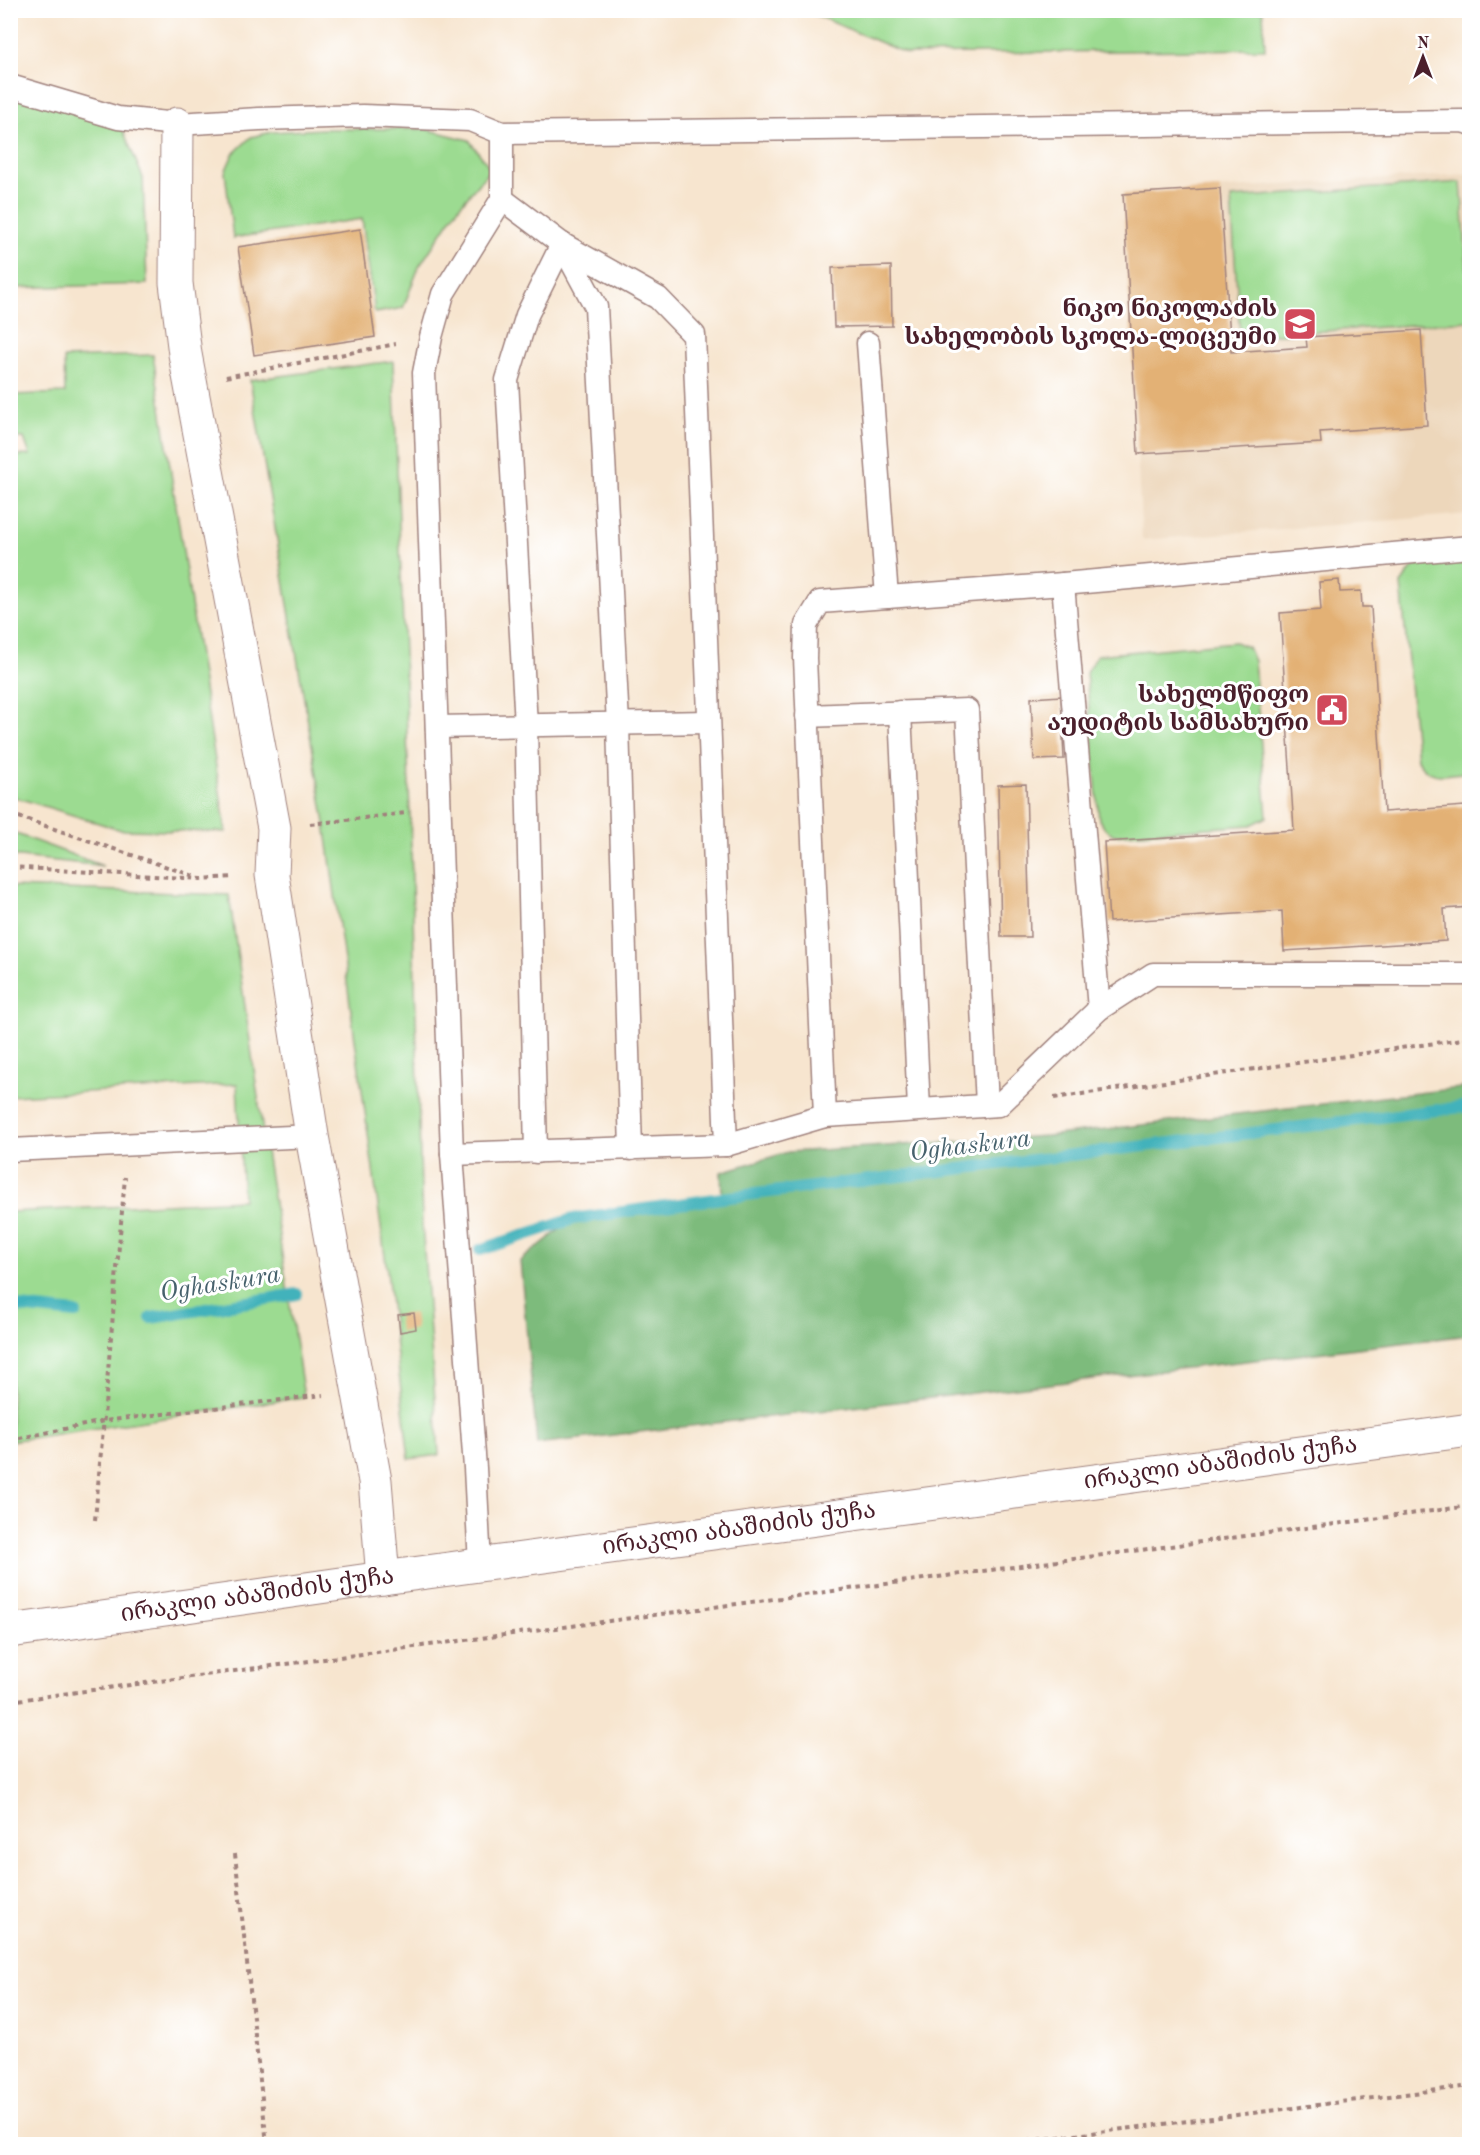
<svg xmlns="http://www.w3.org/2000/svg" width="1480" height="2155" font-family="'Old Standard TT','Noto Serif Georgian',serif">
<style>
.built{fill:#edd7bb}
.green{fill:#9cdb91;stroke:#737d5e;stroke-width:1.5}
.forest{fill:#7dbb7b;stroke:#646d53;stroke-width:1.5}
.lines{fill:none;stroke-linecap:round;stroke-linejoin:round}
.stream{stroke:#42b2bb;stroke-width:12}
.building{fill:#e3b174}
.service-casing{stroke:#a0827d;stroke-width:25}
.minor-casing{stroke:#a0827d;stroke-width:35}
.secondary-casing{stroke:#a0827d;stroke-width:35}
.path{stroke:#a0827d;stroke-width:4;stroke-dasharray:4.5 4.5;stroke-linecap:butt}
.service{stroke:#fff;stroke-width:22}
.minor{stroke:#fff;stroke-width:33}
.secondary{stroke:#fff;stroke-width:33}
.labels{text-anchor:middle;dominant-baseline:central;stroke-width:6;stroke-linejoin:round;paint-order:stroke}
.poi-label{font-size:24px;font-weight:bold;fill:#4a1f2b;stroke:#fff;text-anchor:end}
.street-label{font-size:24px;fill:#4a1f2b;stroke:#fff}
.water-label{font-size:26px;font-style:italic;fill:#46616c;stroke:#fff}
</style>
<rect width="100%" height="100%" fill="#fff"/>
<filter id="ink" filterUnits="userSpaceOnUse"><feTurbulence type="fractalNoise" baseFrequency=".0167" numOctaves="2"/><feDisplacementMap in="SourceGraphic" scale="12" xChannelSelector="R" yChannelSelector="G"/><feConvolveMatrix kernelMatrix="1 2 1 2 8 2 1 2 1" color-interpolation-filters="sRGB"/></filter>
<filter id="wash" filterUnits="userSpaceOnUse"><feTurbulence type="fractalNoise" baseFrequency=".008" numOctaves="4" result="noise"/><feDisplacementMap in="SourceGraphic" scale="24" xChannelSelector="R" yChannelSelector="G"/><feGaussianBlur stdDeviation="1.35" result="paint"/><feColorMatrix in="noise" values="0 0 0 0 0 0 0 0 0 0 0 0 0 0 0 0 0 1.4 0 .05"/><feComposite in="paint" operator="in"/></filter>
<g filter="url(#wash)">
<rect width="100%" height="100%" fill="#f7e5cf"/>
<polygon class="built" points="1469,174 1469,514 1142,540 1123,194"/>
<g class="green">
<polygon points="806,11 1263,11 1265,49 907,54"/>
<polygon points="10,86 118,118 143,178 147,284 11,288"/>
<polygon points="322,129 425,129 469,140 491,169 458,208 419,267 403,308 375,313 362,219 233,238 225,172 233,154 251,137 272,132"/>
<polygon points="1461,182 1469,294 1469,321 1240,337 1231,198"/>
<polygon points="153,355 226,832 121,830 11,796 11,456 30,455 24,438 11,438 11,395 65,393 64,358"/>
<polygon points="393,361 410,813 422,1223 439,1455 409,1459 387,1271 325,823 250,380"/>
<path d="M1469 558V772C1447 774 1431 782 1417 760L1401 584 1413 567 1429 561Z"/>
<polygon points="1235,642 1248,647 1254,661 1267,817 1251,825 1114,835 1105,829 1099,820 1086,673 1097,655"/>
<polygon points="11,832 103,866 11,856"/>
<polygon points="11,887 229,895 262,1125 304,1397 11,1441 11,1212 243,1200 237,1084 11,1096"/>
</g>
<polygon class="forest" points="1469,1087 1469,1335 537,1444 520,1261 573,1219 722,1198 721,1172 788,1152 1047,1136"/>
<g class="lines">
<g class="stream">
<polyline points="480,1250 573,1219 722,1198 1470,1106"/>
<polyline points="10,1306 76,1313"/>
<polyline points="151,1318 297,1294"/>
</g>
</g>
<g id="blocks">
<g class="building">
<polygon points="1220,188 1231,352 1307,347 1306,337 1421,330 1427,425 1320,432 1321,443 1138,454 1123,194"/>
<polygon points="360,229 375,337 254,355 238,247"/>
<polygon points="891,266 892,326 834,327 832,268"/>
<polygon points="1339,580 1340,592 1361,591 1362,607 1371,607 1384,812 1465,806 1470,907 1444,909 1446,941 1284,951 1282,911 1109,922 1104,842 1294,830 1280,613 1321,610 1319,582"/>
<polygon points="1061,696 1064,759 1034,760 1031,698"/>
<polygon points="1026,784 1030,937 1001,937 998,785"/>
<polygon points="414,1313 416,1329 400,1332 398,1315"/>
</g>
</g>
</g>
<g filter="url(#ink)">
<use href="#blocks" fill-opacity="0" stroke="#a0827d" stroke-width="1.5"/>
<g class="lines">
<defs>
<g id="service">
<polyline points="10,86 118,118 177,124 259,119 363,116 470,120 502,133 1462,121 1470,123"/>
<polyline points="502,199 562,244 658,298 694,335 726,1145"/>
<polyline points="562,244 596,307 618,724 631,1149"/>
<polyline points="868,343 887,597"/>
<polyline points="1063,584 1099,1009"/>
<polyline points="900,712 919,1109"/>
<polyline points="807,716 967,710 987,1105"/>
<polyline points="437,727 708,722"/>
<polyline points="825,1116 805,658 806,625 820,602 1063,584 1470,547"/>
<polyline points="10,1150 312,1136"/>
<polyline points="536,1152 526,726 507,380 527,315 562,244"/>
<polyline points="452,1154 726,1145 825,1116 999,1105 1099,1009 1153,974 1470,974"/>
<polyline points="480,1565 475,1468 452,1154 424,373 431,337 443,294 502,199 502,133"/>
</g>
<polyline id="minor" points="177,124 176,283 185,354 274,828 272,875 312,1136 375,1481 383,1578"/>
<g id="secondary">
<path id="s1" d="M10 1631 383 1578 1470 1430"/>
</g>
</defs>
<use href="#service" class="service-casing"/>
<use href="#minor" class="minor-casing"/>
<use href="#secondary" class="secondary-casing"/>
<g class="path">
<polyline points="226,377 396,344"/>
<polyline points="10,814 194,876"/>
<polyline points="310,824 407,813"/>
<polyline points="10,867 201,879 234,877"/>
<polyline points="1054,1098 1470,1038"/>
<polyline points="10,1440 104,1421 323,1395"/>
<polyline points="95,1520 125,1177"/>
<polyline points="10,1701 1470,1506"/>
<polyline points="235,1854 267,2144"/>
<polyline points="1003,2144 1470,2086"/>
</g>
<use href="#service" class="service"/>
<use href="#minor" class="minor"/>
<use href="#secondary" class="secondary"/>
</g>
</g>
<defs>
<symbol id="school-square" viewBox="-11 -11 22 22"><rect x="-9" y="-9" width="18" height="18" rx="4" fill="#d1495b" stroke="#fff"/><path d="M0-5L7-2L0 1L-7-2ZM-4 1L0 2.5L4 1V4Q0 6-4 4Z" fill="#fff"/></symbol>
<symbol id="civic-square" viewBox="-11 -11 22 22"><rect x="-9" y="-9" width="18" height="18" rx="4" fill="#d1495b" stroke="#fff"/><path d="M-.6-6.5H3V-4.5H.6V-3L4-1V1h2V6H-6V1h2V-1L-.6-3ZM-1.2 2.5V6h2.4V2.5Z" fill="#fff"/></symbol>
</defs>
<g fill-rule="evenodd">
<use href="#school-square" x="1281" y="305" width="38" height="38"/>
<use href="#civic-square" x="1313" y="691" width="38" height="38"/>
</g>
<g class="labels">
<g class="poi-label">
<text x="1277" y="310">ნიკო ნიკოლაძის<tspan x="1277" dy="28">სახელობის სკოლა-ლიცეუმი</tspan></text>
<text x="1309" y="696">სახელმწიფო<tspan x="1309" dy="28">აუდიტის სამსახური</tspan></text>
</g>
<g class="street-label">
<text stroke="none"><textPath href="#s1" startOffset="1222">ირაკლი აბაშიძის ქუჩა</textPath></text>
<text stroke="none"><textPath href="#s1" startOffset="736">ირაკლი აბაშიძის ქუჩა</textPath></text>
<text stroke="none"><textPath href="#s1" startOffset="250">ირაკლი აბაშიძის ქუჩა</textPath></text>
</g>
<g class="water-label">
<text transform="translate(970 1146) rotate(-7)">Oghaskura</text>
<text transform="translate(220 1284) rotate(-9)">Oghaskura</text>
</g>
</g>
<rect width="1480" height="2155" fill="none" stroke="#fff" stroke-width="36"/>
<g transform="translate(1423 57)" stroke="#ffffff" stroke-width="4.5" paint-order="stroke">
<path d="M0-4.5L10 22L0 15L-10 22Z" fill="#4a1f2b"/>
<text y="-9" font-size="16" font-weight="bold" text-anchor="middle" fill="#4a1f2b">N</text>
</g>
</svg>
